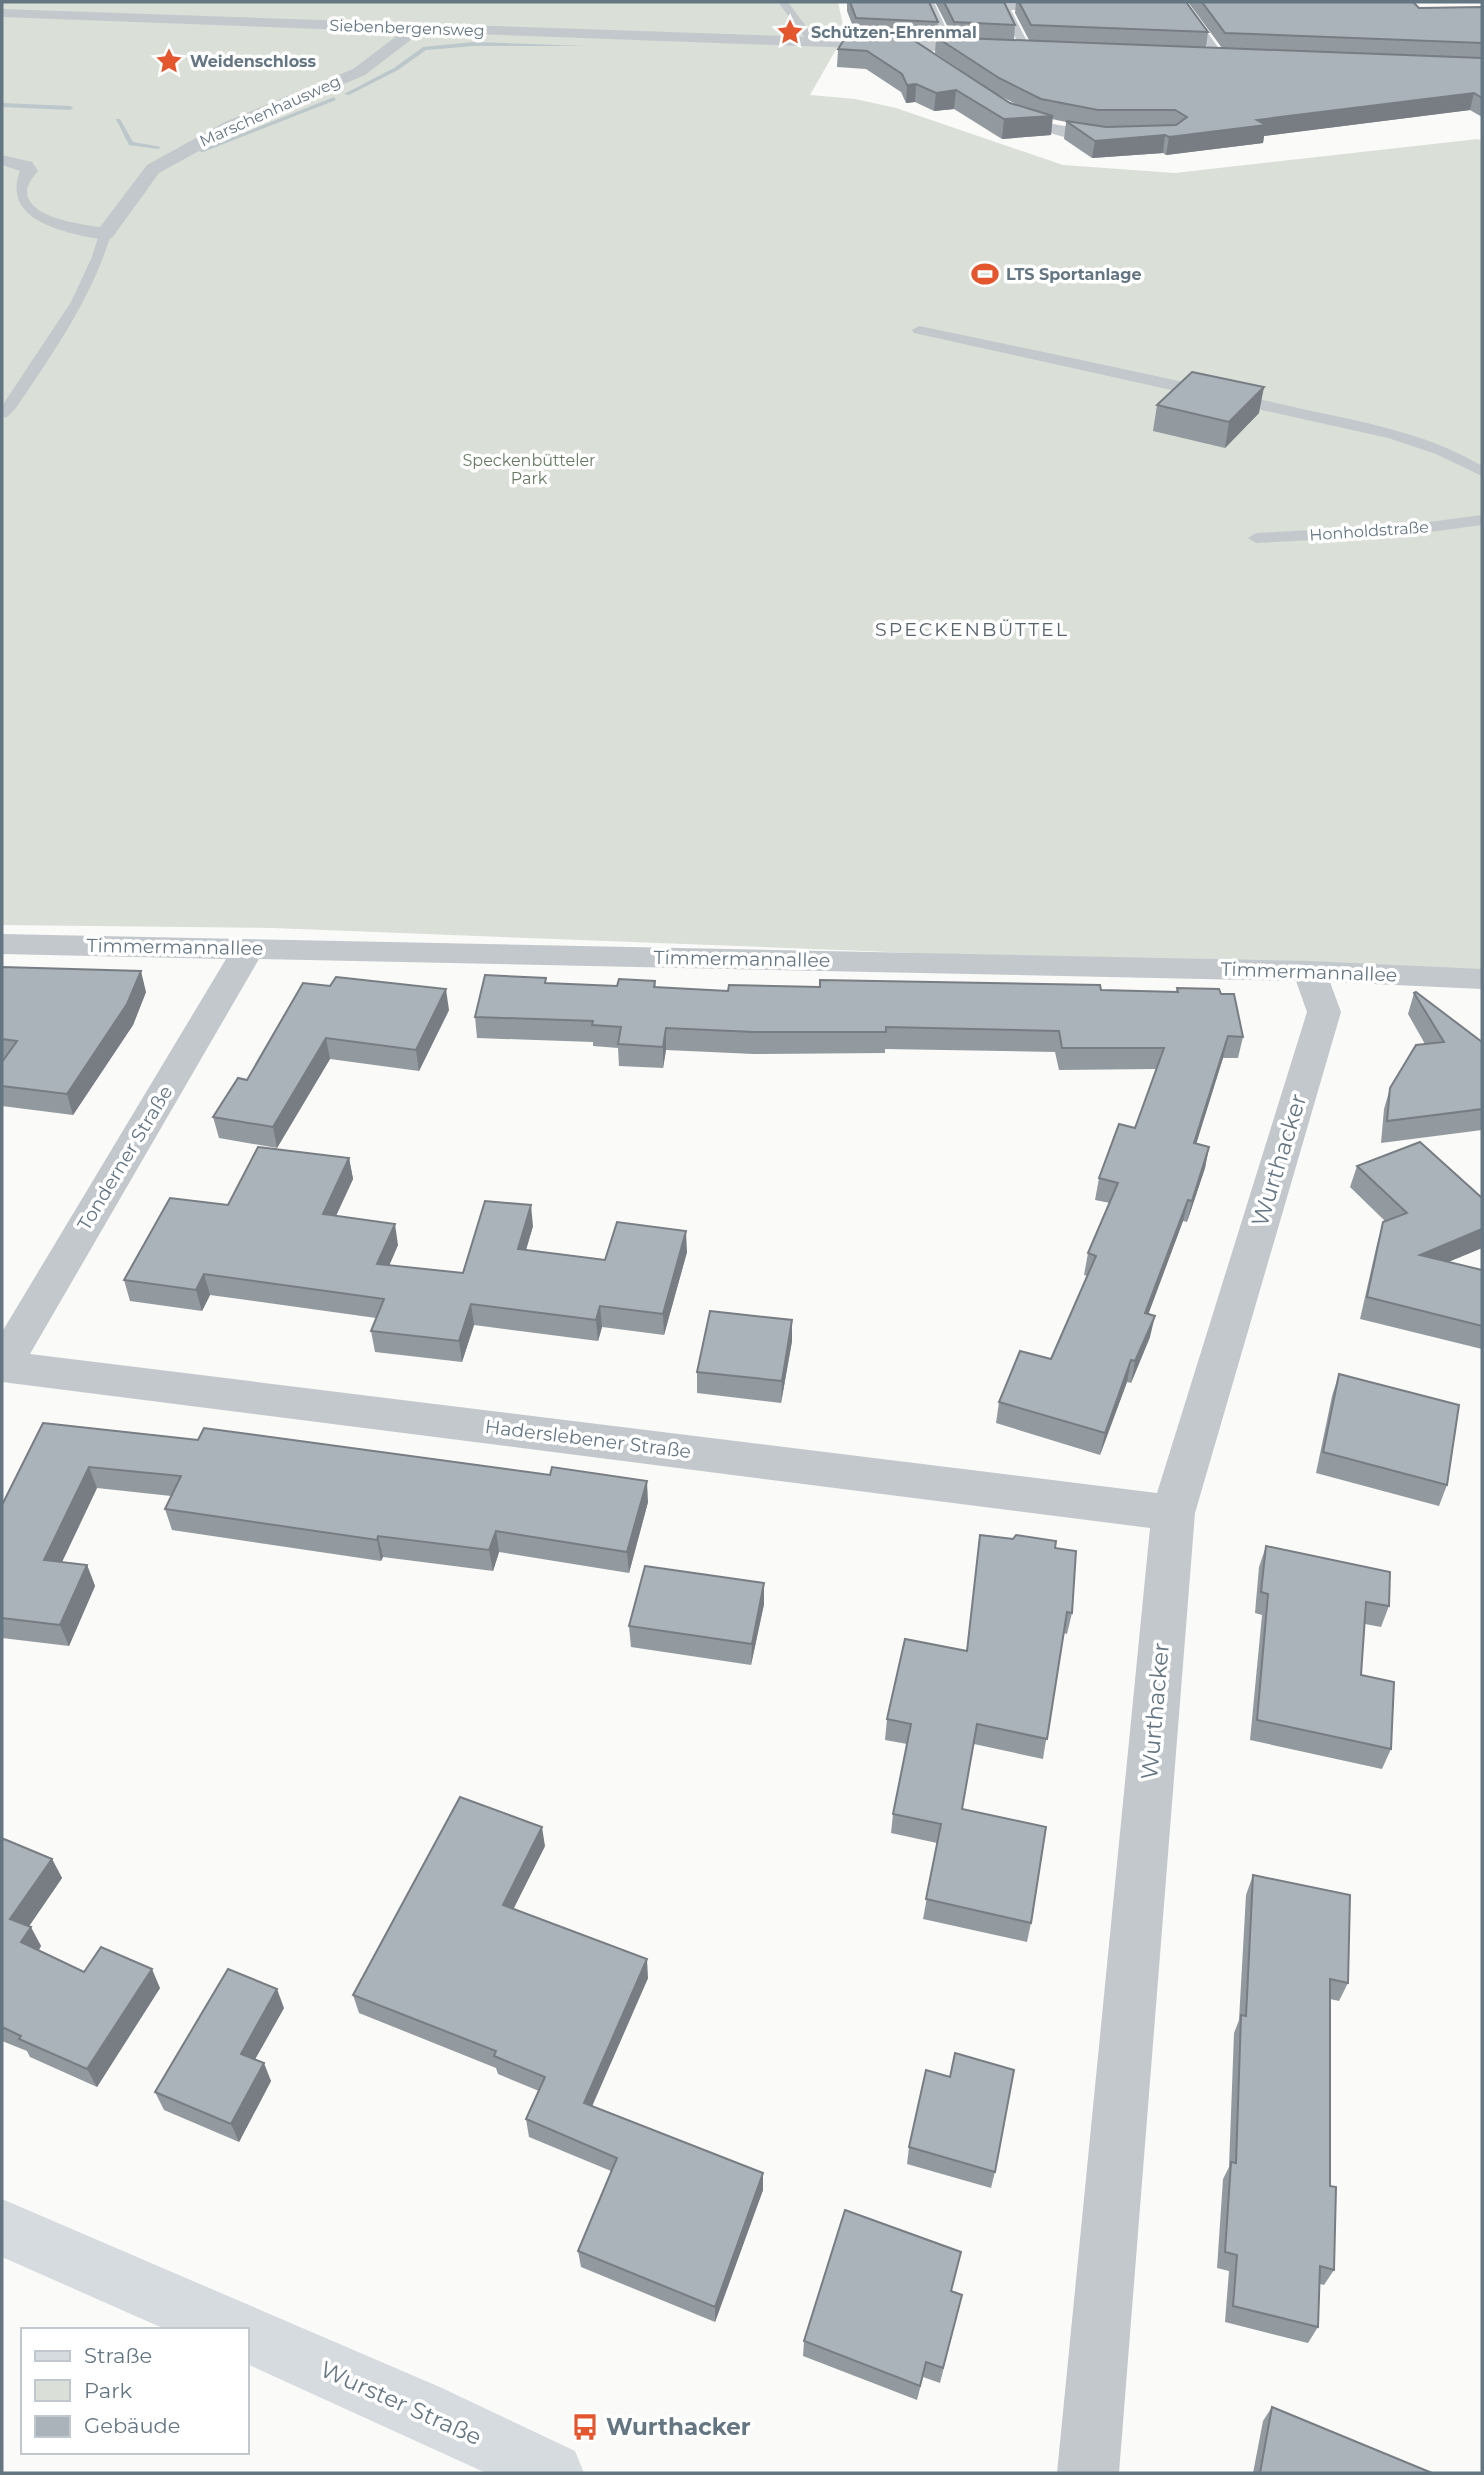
<svg xmlns="http://www.w3.org/2000/svg" width="1484" height="2475" font-family="Montserrat,sans-serif">
<style>
.green{fill:#dadfd7}
.lines{fill:none;stroke-linecap:round;stroke-linejoin:round}
.stream{fill:#bbc7cb;fill-rule:evenodd}
.lane{fill:#c3c8cc;fill-rule:evenodd}
.street{fill:#c3c8cc;fill-rule:evenodd}
.secondary{fill:#d6dbdf;fill-rule:evenodd}
.wall{fill:#929a9f;fill-rule:evenodd}
.shaded-wall{fill:#777d82}
.building{fill:#aab3b9;stroke:#777d82;stroke-width:2}
.labels{text-anchor:middle;dominant-baseline:central;stroke-width:7;stroke-linejoin:round;paint-order:stroke}
.far-street-label{font-size:16px;fill:#657683;stroke:#fff}
.far-poi-label{font-size:16px;font-weight:bold;fill:#657683;stroke:#fff;text-anchor:start}
.far-park-label{font-size:16px;fill:#687a64;stroke:#fff}
.far-quarter-label{font-size:19px;letter-spacing:2px;fill:#57646e;stroke:#fff}
.street-label{font-size:19px;fill:#657683;stroke:#fff}
.near-street-label{font-size:23px;fill:#657683;stroke:#fff}
.near-poi-label{font-size:23px;font-weight:bold;fill:#657683;stroke:#fff;text-anchor:start}
</style>
<rect width="100%" height="100%" fill="#fafaf8"/>
<polygon class="green" points="2,2 838,2 846,39 838,46 810,95 855,99 896,108 1063,165 1175,173 1478,139 1482,141 1482,975 273,928 2,925"/>
<g class="lines">
<g class="stream">
<polygon points="474,42 585,46 474,46 426,50 398,70 349,95 344,94 394,68 423,47"/>
<polygon points="334,97 336,100 203,152 198,151"/>
<polygon points="2,103 70,106 73,108 70,110 2,107"/>
<polygon points="116,119 120,119 133,142 161,147 158,149 129,145"/>
</g>
<g class="lane">
<polygon points="778,2 788,2 816,40 814,42 808,42"/>
<polygon points="924,2 934,2 954,46 953,48 944,46"/>
<polygon points="1176,2 1186,2 1225,57 1224,59 1216,59"/>
<polygon points="1005,4 1048,4 1053,7 1048,10 1011,10 1031,49 1030,51 1021,49 1000,7"/>
<path d="M105 230 111 234C92 298 53 353 16 408L7 417 2 418V406L71 302 92 257 99 234Z"/>
<path d="M919 326C1043 352 1166 377 1289 406 1355 421 1424 431 1482 466V476L1436 454 1388 438 914 333 912 330Z"/>
<polygon points="1482,515 1482,525 1407,535 1256,543 1248,538 1256,533 1407,525"/>
</g>
<g class="street">
<path d="M2 9 990 43 998 48 990 53 421 32 365 75 237 130 159 173 112 238 105 240C71 234 0 223 20 171L2 165V155L32 162 38 171C34 176 28 183 27 190 26 218 80 224 100 227L147 165 225 122 353 69 402 32 2 17Z"/>
<path d="M1002 102 1048 123 1086 130 1115 132 1124 137C1105 157 1017 123 996 111L994 107 996 103Z"/>
<path d="M2 934 1309 961 1482 969V989L1330 982 1341 1012 1195 1513 1119 2473H1057L1150 1528 2 1382V1332L226 959 2 954ZM259 959 1296 981 1307 1012 1157 1493 30 1354Z"/>
</g>
<polygon class="secondary" points="2,2199 442,2388 575,2451 584,2473 486,2473 247,2364 247,2330 167,2330 2,2257"/>
</g>
<g class="wall">
<path d="M847 2H929L938 22 937 37H953L935 2H1004L1015 25 1014 40H1029L1015 13 1016 2H1186L1208 32 1206 47 1222 48 1188 2H1413L1419 8 1482 7V117L1470 110 1264 136 1263 143 1166 155 1163 153 1092 158 1064 139 1066 122 1052 119 1051 135 1002 139 954 109 934 111 915 102 906 103 901 92 866 69 837 67 838 49 855 32 847 11ZM908 37 936 38 935 53 998 95 1018 105 1010 103Z"/>
<polygon points="1157,405 1259,413 1225,448 1153,431"/>
<polygon points="2,967 146,992 133,1025 73,1115 2,1106 2,1062 4,1059 2,1059"/>
<polygon points="655,981 656,988 728,991 820,987 1101,990 1176,992 1177,988 1221,994 1243,1037 1238,1058 1223,1058 1196,1143 1209,1147 1205,1168 1187,1222 1183,1221 1148,1314 1150,1337 1131,1383 1127,1382 1100,1455 996,1423 999,1402 1051,1359 1088,1276 1084,1275 1088,1253 1110,1203 1095,1200 1099,1178 1135,1128 1156,1069 1059,1070 1055,1052 885,1049 885,1053 754,1054 666,1050 663,1068 619,1066 618,1048 593,1046 593,1042 477,1038 475,1017 546,983 617,986"/>
<polygon points="303,983 449,1010 419,1071 330,1059 277,1148 219,1138 213,1117 247,1080"/>
<polygon points="1414,993 1482,1042 1482,1130 1381,1143 1384,1109 1390,1088 1425,1044 1408,1014"/>
<polygon points="349,1158 353,1179 336,1216 398,1245 389,1265 463,1273 533,1226 526,1250 605,1260 687,1252 664,1335 602,1327 598,1341 474,1325 462,1362 375,1352 371,1331 376,1318 210,1295 202,1311 130,1301 124,1280 228,1205"/>
<polygon points="1357,1166 1482,1248 1448,1262 1482,1270 1482,1349 1360,1319 1377,1244 1383,1222 1385,1221 1350,1187"/>
<polygon points="792,1341 781,1403 697,1393 697,1372"/>
<polygon points="1339,1374 1447,1485 1439,1506 1316,1473 1332,1396"/>
<polygon points="43,1423 648,1502 629,1573 499,1552 493,1571 383,1557 381,1561 172,1530 165,1509 171,1496 97,1488 62,1562 87,1565 95,1586 69,1646 2,1638 2,1505"/>
<polygon points="1266,1546 1389,1606 1381,1627 1365,1624 1361,1675 1391,1749 1382,1769 1250,1740 1262,1615 1255,1613 1259,1567"/>
<polygon points="1055,1548 1072,1613 1067,1634 1063,1633 1043,1759 974,1744 962,1809 1031,1923 1027,1942 923,1919 937,1843 891,1833 893,1814 907,1744 885,1740 887,1719 966,1651"/>
<polygon points="764,1604 751,1665 631,1647 629,1626"/>
<polygon points="2,1841 52,1859 62,1878 29,1926 41,1946 39,1950 84,1972 160,1988 97,2087 30,2057 27,2051 2,2041"/>
<polygon points="545,1846 513,1909 648,1978 592,2106 763,2190 715,2322 581,2267 578,2251 611,2171 529,2137 526,2119 539,2091 498,2074 496,2068 359,2013 353,1995"/>
<polygon points="1253,1875 1348,1983 1339,2001 1330,1999 1330,2186 1334,2270 1324,2285 1320,2284 1318,2327 1308,2343 1225,2322 1229,2271 1217,2268 1223,2179 1229,2167 1234,2033 1239,2020 1246,1895"/>
<polygon points="284,2008 255,2059 271,2081 239,2142 164,2110 155,2092"/>
<polygon points="909,2147 995,2172 991,2188 907,2164"/>
<polygon points="957,2268 951,2291 962,2295 940,2383 923,2377 917,2400 803,2356 804,2341"/>
<polygon points="1272,2407 1432,2473 1253,2473 1263,2421"/>
</g>
<g class="shaded-wall">
<polygon points="916,84 915,102 906,103 907,85"/>
<polygon points="956,90 954,109 934,111 936,93"/>
<polygon points="1474,93 1470,110 1264,136 1263,143 1166,155 1169,137 1257,120"/>
<polygon points="1053,116 1051,135 1002,139 1004,119"/>
<polygon points="1165,135 1163,153 1092,158 1095,141"/>
<polygon points="1264,387 1259,413 1225,448 1229,422"/>
<polygon points="141,971 146,992 133,1025 73,1115 67,1094"/>
<polygon points="446,989 449,1010 419,1071 416,1050"/>
<polygon points="666,1028 666,1050 663,1068 663,1047"/>
<polygon points="1228,1036 1223,1058 1190,1164 1194,1143"/>
<polygon points="326,1038 330,1059 277,1148 273,1127"/>
<polygon points="1209,1147 1205,1168 1187,1222 1192,1201"/>
<polygon points="349,1158 353,1179 327,1235 323,1214"/>
<polygon points="1188,1200 1183,1221 1141,1334 1145,1313"/>
<polygon points="531,1205 533,1226 520,1270 518,1249"/>
<polygon points="395,1224 398,1245 381,1285 377,1264"/>
<polygon points="1482,1229 1482,1248 1412,1277 1420,1255"/>
<polygon points="686,1231 687,1252 664,1335 663,1314"/>
<polygon points="204,1274 210,1295 202,1311 196,1290"/>
<polygon points="471,1304 474,1325 462,1362 459,1341"/>
<polygon points="600,1306 602,1327 598,1341 596,1320"/>
<polygon points="1155,1316 1150,1337 1131,1383 1135,1361"/>
<polygon points="792,1320 792,1341 781,1403 782,1381"/>
<polygon points="1131,1360 1127,1382 1100,1455 1105,1433"/>
<polygon points="89,1467 97,1488 53,1581 44,1560"/>
<polygon points="647,1481 648,1502 629,1573 627,1552"/>
<polygon points="496,1531 499,1552 493,1571 489,1550"/>
<polygon points="378,1536 383,1557 381,1561 377,1540"/>
<polygon points="87,1565 95,1586 69,1646 60,1625"/>
<polygon points="764,1583 764,1604 751,1665 752,1644"/>
<polygon points="542,1827 545,1846 506,1924 503,1905"/>
<polygon points="52,1859 62,1878 21,1938 10,1919"/>
<polygon points="31,1927 41,1946 32,1961 21,1942"/>
<polygon points="647,1959 648,1978 586,2120 584,2103"/>
<polygon points="152,1969 160,1988 97,2087 87,2069"/>
<polygon points="277,1989 284,2008 248,2072 241,2054"/>
<polygon points="264,2063 271,2081 239,2142 231,2124"/>
<polygon points="763,2173 763,2190 715,2322 715,2307"/>
</g>
<g class="building">
<polygon points="850,2 929,2 938,22 856,18"/>
<polygon points="944,2 1004,2 1015,25 954,22"/>
<polygon points="1019,2 1186,2 1208,32 1031,25"/>
<polygon points="1202,2 1413,2 1419,8 1482,7 1482,43 1225,33"/>
<polygon points="849,32 904,34 1010,103 1053,116 1004,119 956,90 936,93 916,84 907,85 902,74 867,51 838,49"/>
<polygon points="936,37 1482,58 1482,98 1474,93 1257,120 1266,125 1169,137 1165,135 1095,141 1066,121 1106,127 1176,125 1187,117 1175,110 1098,110 1041,99 999,78"/>
<polygon points="1192,372 1264,387 1229,422 1157,405"/>
<polygon points="2,967 141,971 127,1004 67,1094 2,1086 2,1062 17,1041 2,1039"/>
<polygon points="485,975 546,978 545,983 617,986 619,979 655,981 654,987 728,991 729,985 820,987 820,980 1100,985 1101,990 1178,992 1177,988 1219,989 1221,994 1234,994 1243,1037 1228,1036 1194,1143 1209,1147 1192,1201 1188,1200 1145,1313 1155,1316 1135,1361 1131,1360 1105,1433 999,1402 1020,1351 1051,1359 1096,1256 1088,1253 1118,1183 1099,1178 1119,1124 1135,1128 1164,1048 1062,1048 1059,1031 886,1027 886,1032 754,1032 666,1028 663,1047 618,1044 621,1027 592,1025 593,1021 475,1017"/>
<polygon points="336,977 446,989 416,1050 326,1038 273,1127 213,1117 238,1078 247,1080 303,983 330,986"/>
<polygon points="1416,992 1482,1042 1482,1109 1387,1121 1390,1088 1416,1045 1444,1042 1414,993"/>
<polygon points="1420,1142 1482,1198 1482,1229 1420,1255 1482,1270 1482,1326 1367,1297 1383,1222 1407,1213 1357,1166"/>
<polygon points="258,1147 349,1158 323,1214 395,1224 377,1264 463,1273 485,1201 531,1205 518,1249 605,1260 617,1222 686,1231 663,1314 600,1306 596,1320 471,1304 459,1341 371,1331 384,1299 204,1274 196,1290 124,1280 170,1198 228,1205"/>
<polygon points="710,1311 792,1320 782,1381 697,1372"/>
<polygon points="1339,1374 1459,1405 1447,1485 1323,1452"/>
<polygon points="43,1423 198,1440 204,1428 550,1475 552,1467 647,1481 627,1552 496,1531 489,1550 378,1536 377,1540 165,1509 181,1476 89,1467 44,1560 87,1565 60,1625 2,1618 2,1505"/>
<polygon points="980,1535 1013,1539 1016,1535 1056,1541 1055,1548 1076,1551 1072,1613 1067,1612 1047,1739 977,1724 962,1809 1046,1827 1031,1923 926,1899 941,1824 893,1814 911,1724 887,1719 905,1639 967,1651"/>
<polygon points="1266,1546 1390,1572 1389,1606 1366,1602 1361,1675 1394,1682 1391,1749 1257,1720 1268,1594 1261,1592"/>
<polygon points="645,1566 764,1583 752,1644 629,1626"/>
<polygon points="460,1797 542,1827 503,1905 647,1959 584,2103 763,2173 715,2307 578,2251 617,2158 526,2119 545,2077 494,2056 496,2051 353,1995"/>
<polygon points="4,1839 52,1859 10,1919 31,1927 21,1942 84,1972 101,1947 152,1969 87,2069 19,2039 21,2036 2,2027 2,1841"/>
<polygon points="1253,1875 1350,1895 1348,1983 1330,1979 1330,2186 1336,2187 1334,2270 1320,2266 1318,2327 1233,2306 1237,2255 1225,2252 1231,2162 1236,2163 1241,2015 1246,2016"/>
<polygon points="228,1969 277,1989 241,2054 264,2063 231,2124 155,2092"/>
<polygon points="955,2053 1014,2070 995,2172 909,2147 926,2070 950,2077"/>
<polygon points="845,2210 961,2252 951,2291 962,2295 943,2368 926,2362 920,2386 804,2341"/>
<polygon points="1272,2407 1432,2473 1260,2473"/>
</g>
<defs>
<symbol id="sight-bare" viewBox="-9 -9 18 18"><path d="M0-6L1.8-2.2L6-1.7L2.9 1.2L3.7 5.4L0 3.3L-3.7 5.4L-2.9 1.2L-6-1.7L-1.8-2.2Z" fill="#e4572e" stroke="#fff" stroke-width="2.5" paint-order="stroke"/></symbol>
<symbol id="stadium-bare" viewBox="-9 -9 18 18"><path d="M0-5a6.5 5 0 1 0 0 10a6.5 5 0 1 0 0-10ZM-3.5-1.8h7v3.6h-7Z" fill="#e4572e" stroke="#fff" stroke-width="2.5" paint-order="stroke"/></symbol>
<symbol id="bus-bare" viewBox="-9 -9 18 18"><path d="M-5-6H5V4H4V6H2V4H-2V6H-4V4H-5ZM-3.5-4V0h7V-4ZM-3.5 1.2v1.5H-2V1.2ZM2 1.2v1.5H3.5V1.2Z" fill="#e4572e" stroke="#fff" stroke-width="2.5" paint-order="stroke"/></symbol>
</defs>
<g fill-rule="evenodd">
<use href="#sight-bare" x="771" y="13" width="38" height="38"/>
<use href="#sight-bare" x="150" y="42" width="38" height="38"/>
<use href="#stadium-bare" x="966" y="255" width="38" height="38"/>
<use href="#bus-bare" x="566" y="2408" width="38" height="38"/>
</g>
<g class="labels">
<g class="far-street-label">
<text transform="translate(407 28) rotate(2)">Siebenbergensweg</text>
<text transform="translate(270 111) rotate(-24)">Marschenhausweg</text>
<text transform="translate(1369 531) rotate(-4)">Honholdstraße</text>
</g>
<g class="far-poi-label">
<text x="811" y="32">Schützen-Ehrenmal</text>
<text x="190" y="61">Weidenschloss</text>
<text x="1006" y="274">LTS Sportanlage</text>
</g>
<g class="far-park-label">
<text x="529" y="460">Speckenbütteler<tspan x="529" dy="18">Park</tspan></text>
</g>
<g class="far-quarter-label">
<text x="972" y="629">SPECKENBÜTTEL</text>
</g>
<g class="street-label">
<text transform="translate(175 947) rotate(1)">Timmermannallee</text>
<text transform="translate(742 959) rotate(1)">Timmermannallee</text>
<text transform="translate(1309 972) rotate(2)">Timmermannallee</text>
<text transform="translate(125 1158) rotate(-59)">Tonderner Straße</text>
<text transform="translate(588 1439) rotate(7)">Haderslebener Straße</text>
</g>
<g class="near-street-label">
<text transform="translate(1279 1160) rotate(-73)">Wurthacker</text>
<text transform="translate(1155 1711) rotate(-85)">Wurthacker</text>
<text transform="translate(401 2403) rotate(24)">Wurster Straße</text>
</g>
<g class="near-poi-label">
<text x="606" y="2427">Wurthacker</text>
</g>
</g>
<rect width="1484" height="2475" fill="none" stroke="#657683" stroke-width="7"/>
<rect x="21" y="2328" width="228" height="126" fill="#ffffff" stroke="#c1c8cd" stroke-width="2"/>
<rect x="35" y="2351" width="35" height="10" fill="#d6dbdf" stroke="#c1c8cd" stroke-width="2"/>
<text x="84" y="2363" font-size="21" fill="#657683">Straße</text>
<rect x="35" y="2380" width="35" height="21" fill="#dadfd7" stroke="#c1c8cd" stroke-width="2"/>
<text x="84" y="2398" font-size="21" fill="#657683">Park</text>
<rect x="35" y="2416" width="35" height="21" fill="#aab3b9" stroke="#c1c8cd" stroke-width="2"/>
<text x="84" y="2433" font-size="21" fill="#657683">Gebäude</text>
</svg>
